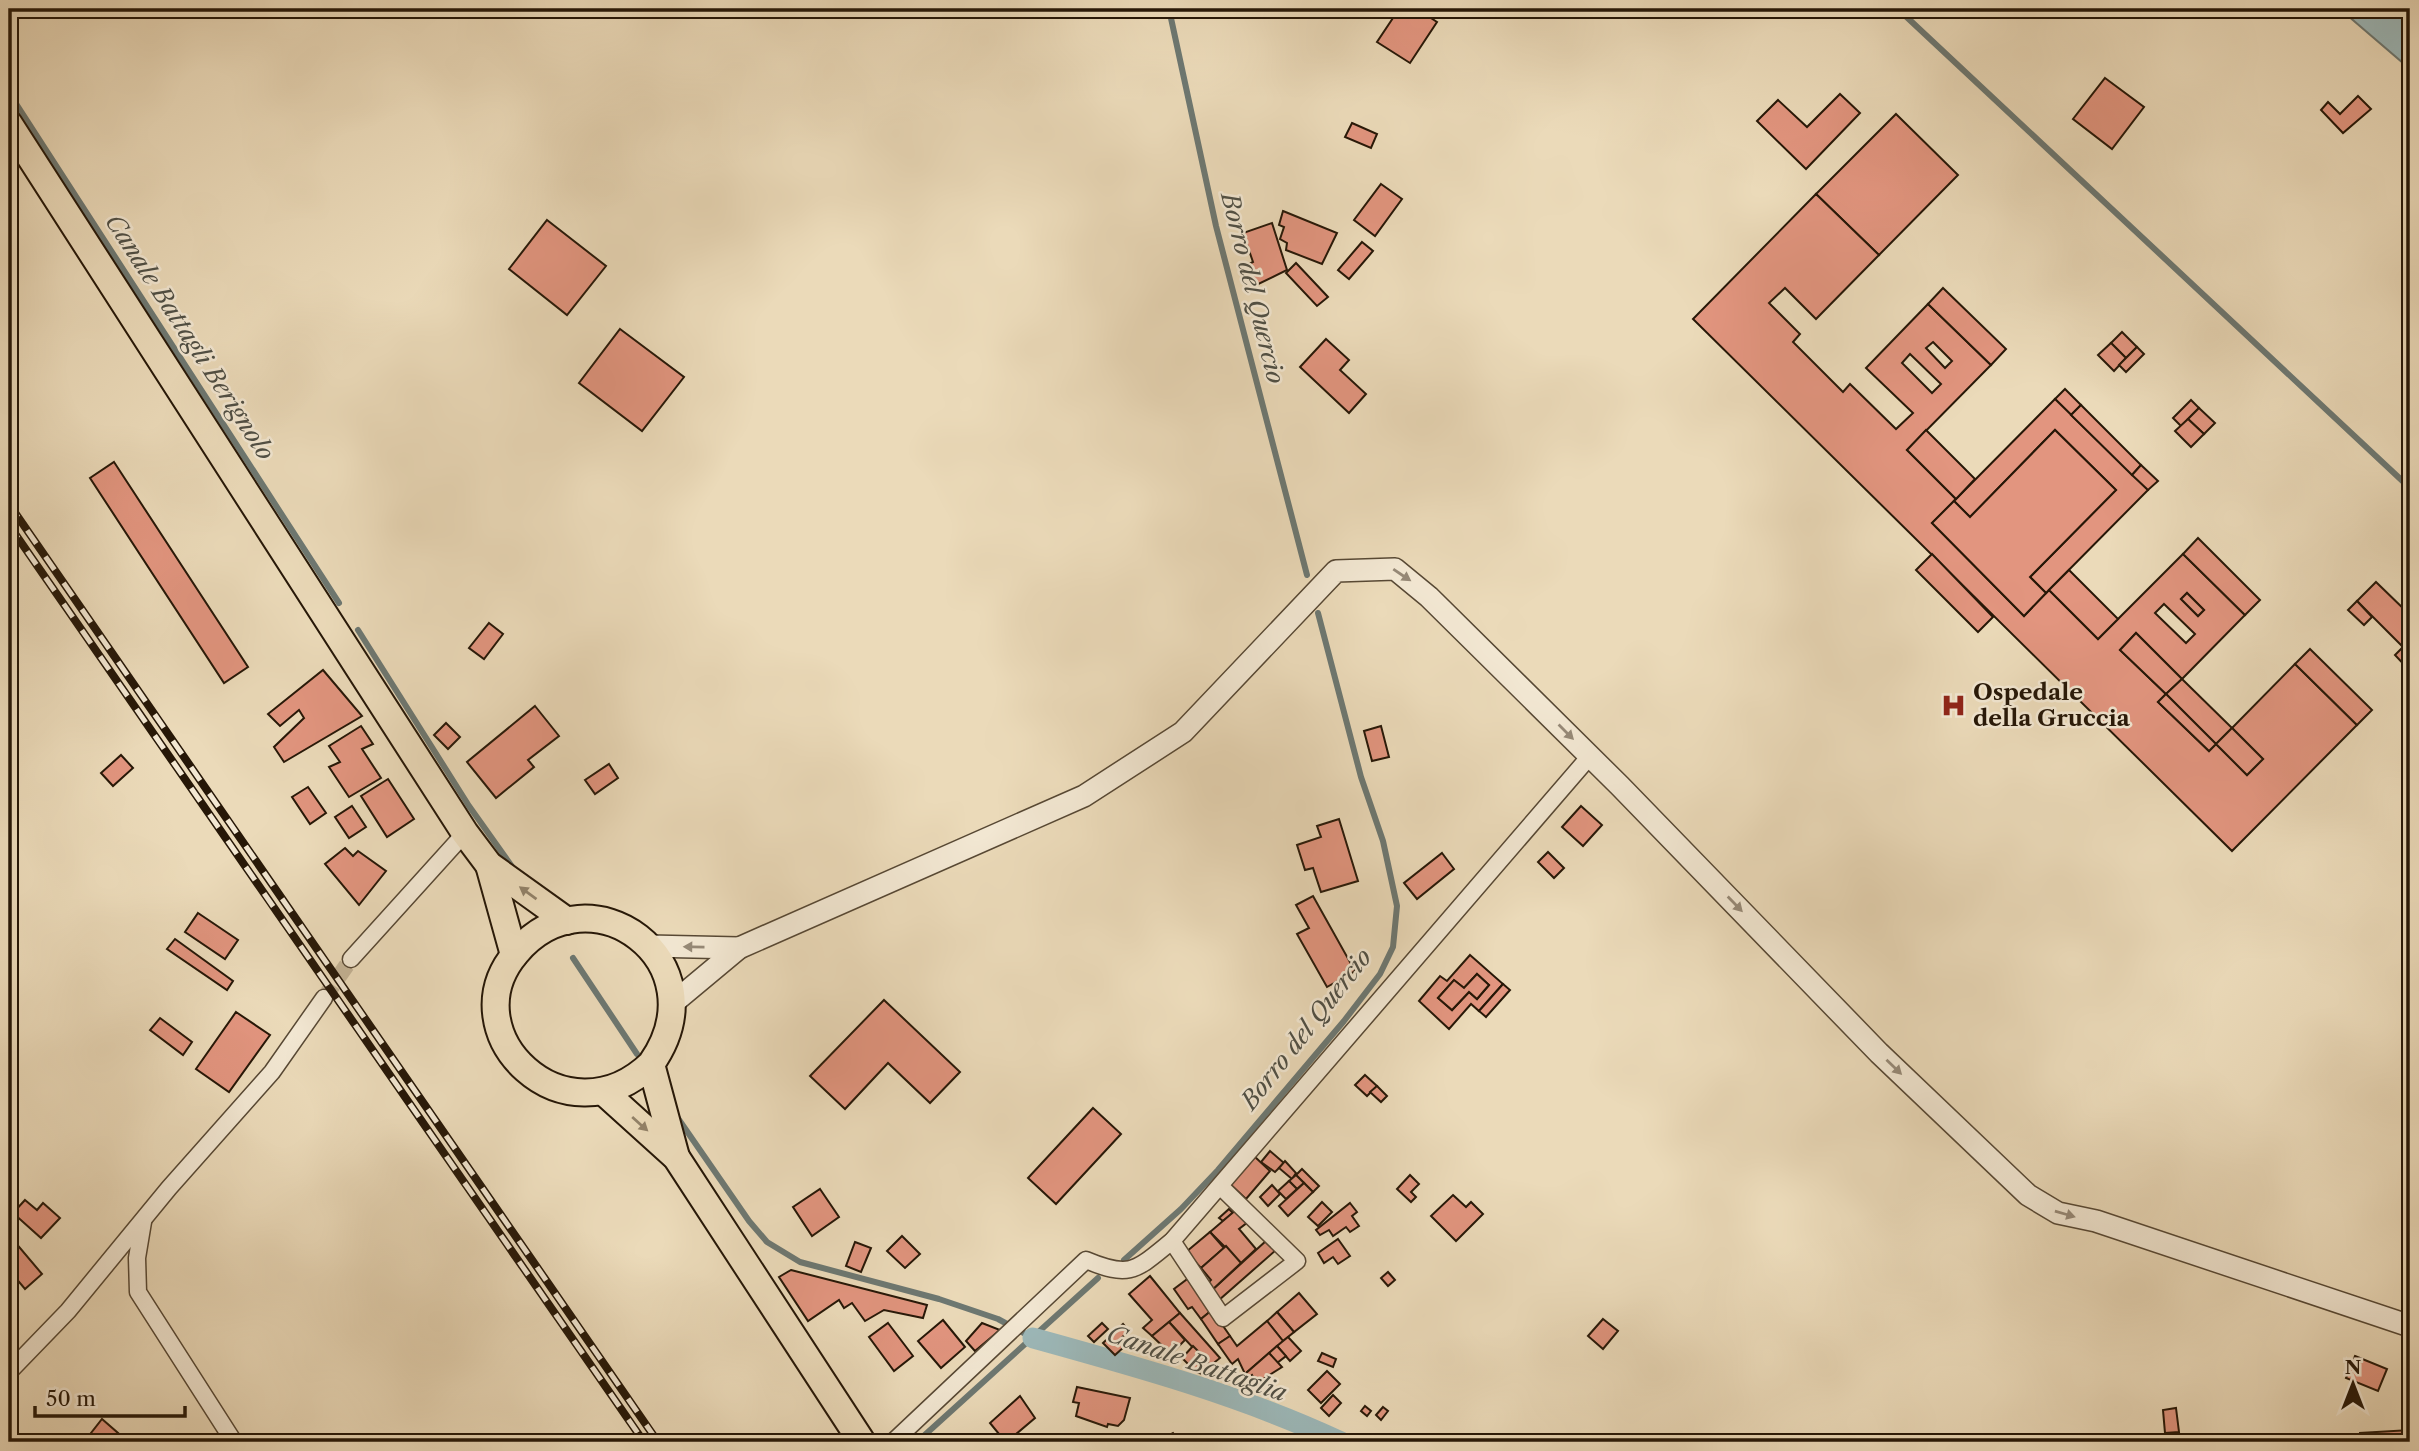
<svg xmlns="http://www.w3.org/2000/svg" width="2419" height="1451" font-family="'Libre Caslon Text',serif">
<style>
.water{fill:#9cb8b9;stroke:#6d7872;stroke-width:2}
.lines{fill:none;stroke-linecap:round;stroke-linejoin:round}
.stream{stroke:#6d7872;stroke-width:6}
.canal{stroke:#9cb8b9;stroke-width:21}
.building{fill:#e2957f;stroke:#261707;stroke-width:2;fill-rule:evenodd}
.minor-tunnel{stroke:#c4b395;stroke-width:16;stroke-dasharray:16 8;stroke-linecap:butt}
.minor-casing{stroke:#574834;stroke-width:19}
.tertiary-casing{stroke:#574834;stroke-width:24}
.primary-casing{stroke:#261707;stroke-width:30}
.minor{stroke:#f2e7d2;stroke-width:16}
.tertiary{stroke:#f2e7d2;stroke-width:21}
.primary{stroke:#ebdab9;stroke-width:26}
.rail-casing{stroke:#261707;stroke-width:8}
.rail{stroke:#f2e7d2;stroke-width:5;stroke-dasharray:16;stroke-linecap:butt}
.oneway{fill:#968977}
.oneway2{fill:#928269}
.labels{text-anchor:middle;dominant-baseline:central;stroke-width:5;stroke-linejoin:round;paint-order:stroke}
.poi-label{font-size:23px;font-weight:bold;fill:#261707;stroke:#f2e7d2;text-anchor:start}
.water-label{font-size:24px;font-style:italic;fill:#4f4f45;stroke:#f2e7d2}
</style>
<rect width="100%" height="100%" fill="#ebdab9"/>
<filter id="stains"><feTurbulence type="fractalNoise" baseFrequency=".00286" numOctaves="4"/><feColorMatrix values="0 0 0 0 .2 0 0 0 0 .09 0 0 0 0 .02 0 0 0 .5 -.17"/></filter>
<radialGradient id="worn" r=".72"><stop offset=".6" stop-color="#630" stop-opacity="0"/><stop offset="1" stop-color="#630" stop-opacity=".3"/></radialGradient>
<polygon class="water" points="2340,9 2410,9 2410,69"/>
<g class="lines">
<g class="stream">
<polyline points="1169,9 1216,226 1307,575"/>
<polyline points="1898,9 2410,488"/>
<polyline points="9,93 339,603"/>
<polyline points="358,630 469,806 513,868"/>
<polyline points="573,958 637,1054"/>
<polyline points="675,1114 749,1221 767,1242 800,1262 939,1299 998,1319 1033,1338"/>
<polyline points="1124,1260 1181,1209 1218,1170 1344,1021 1380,974 1393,947 1397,906 1383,841 1361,777 1318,613"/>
<polyline points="917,1442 1098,1278"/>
</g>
<path class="canal" d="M1033 1338C1138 1367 1243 1396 1341 1442"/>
</g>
<g class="building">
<polygon points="1399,9 1417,9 1437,22 1410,63 1377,42"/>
<polygon points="2105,78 2144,107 2112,149 2073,119"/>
<polygon points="1840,94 1860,113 1806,169 1757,121 1778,100 1807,127"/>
<polygon points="2358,96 2371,109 2343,133 2321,110 2328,102 2340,114"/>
<polygon points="1896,114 1958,175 1879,255 1816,194"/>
<polygon points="1352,123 1377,134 1371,148 1345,137"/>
<polygon points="1381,184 1402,199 1375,236 1354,220"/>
<path d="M1816 194 1879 255 1816 319 1785 288 1769 303 1800 334 1793 342 1843 392 1850 384 1896 429 1913 413 1866 368 1928 304 1991 365 1907 450 1956 499 1932 523 2024 616 2049 590 2098 639 2183 554 2245 615 2182 679 2136 633 2120 650 2166 694 2158 702 2209 751 2216 744 2247 775 2263 759 2232 728 2295 664 2357 725 2232 851 1693 319ZM1933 342 1952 361 1945 368 1926 348ZM1910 354 1941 384 1932 393 1902 363ZM2187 593 2204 610 2198 616 2181 599ZM2164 604 2195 634 2186 643 2155 613Z"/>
<polygon points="1283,211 1337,233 1322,264 1286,250 1287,243 1280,239 1284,227 1279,225"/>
<polygon points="547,220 606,266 567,315 509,269"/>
<polygon points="1272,223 1287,270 1248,289 1243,267 1253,262 1243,233"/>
<polygon points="1362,242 1373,251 1349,279 1338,270"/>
<polygon points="1296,263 1328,297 1317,306 1286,273"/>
<polygon points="1943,288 2006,349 1991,365 1928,304"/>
<polygon points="620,329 684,377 642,431 579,383"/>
<polygon points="2122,332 2137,347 2126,358 2111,343"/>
<polygon points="1326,339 1349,360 1340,370 1366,394 1349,413 1300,367"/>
<polygon points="2111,343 2126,358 2114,371 2098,355"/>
<polygon points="2137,347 2144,354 2126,372 2119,365"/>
<polygon points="2065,389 2081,405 2071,415 2055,399"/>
<polygon points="2055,399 2148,490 2046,593 2030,577 2116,490 2055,430 1970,517 1954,501"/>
<polygon points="2191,400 2199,408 2181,426 2173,418"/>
<polygon points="2081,405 2141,465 2132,475 2071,415"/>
<polygon points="2199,408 2215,423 2204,434 2188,419"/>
<polygon points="2188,419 2204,434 2191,447 2175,431"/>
<polygon points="1926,430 1975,479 1956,499 1907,450"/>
<polygon points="2055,430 2116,490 2030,577 2046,593 2024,616 1932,523 1954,501 1970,517"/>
<polygon points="114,462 248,667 224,683 90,478"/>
<polygon points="2141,465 2158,481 2148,490 2132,475"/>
<polygon points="2198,538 2260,600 2245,615 2183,554"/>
<polygon points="1932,554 1993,617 1978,632 1916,570"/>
<polygon points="2069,570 2118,619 2098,639 2049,590"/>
<polygon points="2376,582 2410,615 2410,654 2357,601"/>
<polygon points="2187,593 2204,610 2198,616 2181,599"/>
<polygon points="2357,601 2372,617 2364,625 2348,610"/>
<polygon points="489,623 503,634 484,659 469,648"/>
<polygon points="2136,633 2182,679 2166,694 2120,650"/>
<polygon points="2403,647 2410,654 2410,671 2395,655"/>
<polygon points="2310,649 2372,710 2357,725 2295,664"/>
<polygon points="323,670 362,716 284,762 274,747 304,718 299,710 280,726 268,714"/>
<polygon points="2182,679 2232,728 2216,744 2166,694"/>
<polygon points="2166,694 2216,744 2209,751 2158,702"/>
<polygon points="535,706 559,736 528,760 534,767 496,798 467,762"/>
<polygon points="446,723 460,737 448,749 434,735"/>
<polygon points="361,726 373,744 362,749 381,778 349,797 329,767 340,762 329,746"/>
<polygon points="1381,726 1389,757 1372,761 1364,731"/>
<polygon points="2232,728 2263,759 2247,775 2216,744"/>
<polygon points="121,755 133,768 113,786 101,773"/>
<polygon points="609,764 618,778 595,794 585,780"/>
<polygon points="388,779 414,819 387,837 361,796"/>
<polygon points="308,787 326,813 310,824 292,797"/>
<polygon points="352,806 366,827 349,838 335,817"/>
<polygon points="1581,806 1602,825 1583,846 1562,827"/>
<polygon points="1339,819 1358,881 1321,892 1313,868 1305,870 1297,845 1321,837 1317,826"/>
<polygon points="345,848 353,856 358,851 386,871 359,905 325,864"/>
<polygon points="1548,852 1564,868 1554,878 1538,862"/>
<polygon points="1442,853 1454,869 1417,899 1404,883"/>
<polygon points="1313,896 1355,971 1327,987 1297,934 1309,928 1296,905"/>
<polygon points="198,913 238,940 225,959 185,932"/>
<polygon points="175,939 233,981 227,990 167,949"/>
<path d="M1470 955 1503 984 1479 1011 1471 1004 1449 1029 1419 1001 1440 976 1447 981ZM1477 974 1489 985 1477 999 1469 992 1452 1010 1438 998 1454 980 1464 988Z"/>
<polygon points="1477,974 1489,985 1477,999 1469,992 1452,1010 1438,998 1454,980 1464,988"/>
<polygon points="1503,984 1510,990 1486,1017 1479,1011"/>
<polygon points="884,1000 960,1072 930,1103 888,1063 845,1109 810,1076"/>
<polygon points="236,1012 270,1035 229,1092 196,1069"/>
<polygon points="160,1018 192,1042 183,1055 150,1030"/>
<polygon points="1365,1075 1377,1086 1367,1096 1355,1085"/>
<polygon points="1377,1086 1387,1096 1381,1102 1370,1092"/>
<polygon points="1093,1108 1121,1134 1056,1204 1028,1178"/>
<polygon points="1270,1151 1284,1163 1275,1172 1261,1162"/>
<polygon points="1254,1156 1270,1171 1246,1199 1230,1184"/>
<polygon points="1285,1161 1296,1173 1292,1179 1279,1168"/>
<polygon points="1302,1169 1319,1186 1313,1192 1296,1175"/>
<polygon points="1296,1175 1304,1183 1297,1189 1289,1181"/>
<polygon points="1410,1175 1419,1184 1411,1192 1416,1197 1411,1202 1397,1189"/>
<polygon points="1289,1181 1297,1189 1286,1199 1278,1191"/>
<polygon points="1304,1183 1313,1192 1288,1216 1279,1206"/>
<polygon points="1272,1185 1280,1194 1268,1206 1260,1197"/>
<polygon points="820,1189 839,1217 812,1236 793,1207"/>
<polygon points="1453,1195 1466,1207 1471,1202 1483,1214 1456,1241 1431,1216"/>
<polygon points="25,1200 37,1210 43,1203 60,1218 41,1238 13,1213"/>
<polygon points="1322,1202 1332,1212 1318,1226 1308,1217"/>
<polygon points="1350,1203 1357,1212 1352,1216 1359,1226 1350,1232 1346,1227 1333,1236 1329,1230 1320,1235 1316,1230"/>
<polygon points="1229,1209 1233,1213 1223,1221 1219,1218"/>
<polygon points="1237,1209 1248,1222 1239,1229 1256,1249 1241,1263 1210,1232"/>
<polygon points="1210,1232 1224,1248 1201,1268 1186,1252"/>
<polygon points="9,1235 42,1274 25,1289 9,1270"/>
<polygon points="902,1236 920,1254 905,1268 887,1251"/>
<polygon points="1338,1239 1350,1256 1338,1264 1333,1257 1324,1263 1318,1253"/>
<polygon points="1267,1240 1276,1250 1219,1300 1211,1291"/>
<polygon points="855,1242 871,1248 861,1272 846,1266"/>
<polygon points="1226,1246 1241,1263 1211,1291 1206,1285 1211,1280 1201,1268"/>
<polygon points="791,1270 927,1305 923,1318 884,1310 865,1321 852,1303 844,1308 839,1300 808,1321 779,1277"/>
<polygon points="1388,1272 1395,1280 1388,1286 1381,1278"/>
<polygon points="1150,1276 1180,1313 1152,1336 1143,1328 1152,1320 1129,1294"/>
<polygon points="1190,1277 1212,1310 1201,1319 1192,1307 1188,1309 1174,1289"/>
<polygon points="1299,1293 1317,1314 1294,1332 1277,1312"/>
<polygon points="1212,1310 1230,1336 1218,1344 1201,1319"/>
<polygon points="1277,1312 1294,1332 1283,1341 1267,1321"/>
<polygon points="1180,1313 1220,1358 1210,1366 1169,1322"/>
<polygon points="1603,1319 1618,1331 1603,1349 1588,1336"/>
<polygon points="943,1320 965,1347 941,1368 918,1341"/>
<polygon points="1267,1321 1283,1341 1245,1374 1238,1359 1232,1364 1218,1344 1230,1336 1237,1346"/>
<polygon points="1169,1322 1185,1340 1171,1354 1152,1336"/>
<polygon points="888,1323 913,1356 894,1371 869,1337"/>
<polygon points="982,1323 1000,1330 975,1351 966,1341"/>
<polygon points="1102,1323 1108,1329 1094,1342 1088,1336"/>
<polygon points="1123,1324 1129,1331 1119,1340 1125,1346 1115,1355 1103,1343"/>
<polygon points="1288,1337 1301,1351 1290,1361 1277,1346"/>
<polygon points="1193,1346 1199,1352 1189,1365 1182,1358"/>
<polygon points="1277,1346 1286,1356 1277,1363 1269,1353"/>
<polygon points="1199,1352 1214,1370 1210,1377 1186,1368"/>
<polygon points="1269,1353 1282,1367 1257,1383 1252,1375 1248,1378 1245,1374"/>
<polygon points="1322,1353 1336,1359 1333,1367 1318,1361"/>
<polygon points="2355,1356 2387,1369 2378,1391 2346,1378"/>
<polygon points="1327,1371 1340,1384 1321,1403 1308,1390"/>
<polygon points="1077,1387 1130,1398 1124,1420 1118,1426 1108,1424 1107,1427 1076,1416 1079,1403 1073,1402"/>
<polygon points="1333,1395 1341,1403 1329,1416 1321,1408"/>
<polygon points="1020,1396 1035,1418 1009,1440 1006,1437 1003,1439 990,1423"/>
<polygon points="1365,1406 1371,1411 1367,1416 1361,1411"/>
<polygon points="1383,1407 1388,1411 1381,1420 1376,1415"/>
<polygon points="2176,1408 2179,1432 2165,1433 2163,1410"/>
<polygon points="102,1419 118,1433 111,1442 84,1442"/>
<polygon points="2410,1430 2410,1442 2360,1442 2360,1433"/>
<polygon points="1173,1433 1179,1442 1159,1442 1158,1441"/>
<polygon points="2118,1434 2118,1442 2102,1442 2102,1435"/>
<polygon points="2023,1437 2024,1442 2014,1442 2013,1438"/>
</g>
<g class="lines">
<polyline class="minor-tunnel" points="324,998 351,959"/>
<defs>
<g id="minor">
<polyline points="351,959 465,833"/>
<polyline points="143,1222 137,1258 138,1292 234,1442"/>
<polyline points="1172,1241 1223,1318 1297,1261 1221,1187"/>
<polyline points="9,1372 68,1311 169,1188 272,1072 324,998"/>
<path d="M893 1442 1086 1260C1131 1279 1136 1270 1172 1241L1590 756"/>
</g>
<g id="tertiary">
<polyline points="649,946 739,948"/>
<polyline points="673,1003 739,948 1084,796 1183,732 1336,571 1395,569 1429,597 1620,786 1879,1053 2028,1195 2058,1213 2096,1221 2410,1326"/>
</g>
<g id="primary">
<polyline points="9,124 465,833 489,865 567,921"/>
<polyline points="489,865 514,955"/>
<path d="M651 1064C565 1146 448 1033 516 953 590 865 723 962 651 1064L676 1157"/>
<polyline points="604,1092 676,1157 862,1442"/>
</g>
</defs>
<use href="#minor" class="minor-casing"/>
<use href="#tertiary" class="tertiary-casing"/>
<use href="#primary" class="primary-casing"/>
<use href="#minor" class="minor"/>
<use href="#tertiary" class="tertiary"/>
<use href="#primary" class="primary"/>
<defs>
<g id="rail">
<polyline points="9,504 658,1442"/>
<polyline points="9,525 644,1442"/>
</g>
</defs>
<use href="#rail" class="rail-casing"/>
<use href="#rail" class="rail"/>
</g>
<defs><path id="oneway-solid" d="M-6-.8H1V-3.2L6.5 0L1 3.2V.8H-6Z" transform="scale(1.75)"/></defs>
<g class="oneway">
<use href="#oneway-solid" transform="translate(1402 575) rotate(34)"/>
<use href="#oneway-solid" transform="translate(1566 732) rotate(45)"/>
<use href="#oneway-solid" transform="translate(1735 904) rotate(46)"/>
<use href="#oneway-solid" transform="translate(694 947) rotate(-179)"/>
<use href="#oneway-solid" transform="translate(1894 1067) rotate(44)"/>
<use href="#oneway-solid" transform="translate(2065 1214) rotate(16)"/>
</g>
<g class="oneway2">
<use href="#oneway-solid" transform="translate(528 893) rotate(-144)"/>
<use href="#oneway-solid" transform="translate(640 1124) rotate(42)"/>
</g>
<defs>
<symbol id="hospital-bare" viewBox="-9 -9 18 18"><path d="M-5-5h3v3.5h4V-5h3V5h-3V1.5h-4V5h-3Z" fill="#8f2418" stroke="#f2e7d2" stroke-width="2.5" paint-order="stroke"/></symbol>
</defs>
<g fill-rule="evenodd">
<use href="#hospital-bare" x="1936" y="688" width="35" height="35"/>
</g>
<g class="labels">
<g class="poi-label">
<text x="1973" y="692">Ospedale<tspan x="1973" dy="26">della Gruccia</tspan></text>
</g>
<g class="water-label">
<text transform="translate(1253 288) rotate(76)">Borro del Quercio</text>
<text transform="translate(190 337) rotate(57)">Canale Battagli Berignolo</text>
<text transform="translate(1306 1029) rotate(-52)">Borro del Quercio</text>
<text transform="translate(1197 1363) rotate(19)">Canale Battaglia</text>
</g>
</g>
<rect width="2419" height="1451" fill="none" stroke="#ebdab9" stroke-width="35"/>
<rect x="10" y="10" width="2398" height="1430" fill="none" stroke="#261707" stroke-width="3.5"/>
<rect x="18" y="18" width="2384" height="1416" fill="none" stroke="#261707" stroke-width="2"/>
<g transform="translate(2353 1384)" stroke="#f2e7d2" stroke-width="5" paint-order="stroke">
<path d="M0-5L12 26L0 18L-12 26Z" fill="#261707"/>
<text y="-10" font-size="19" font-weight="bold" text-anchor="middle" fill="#261707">N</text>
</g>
<path d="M35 1406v10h150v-10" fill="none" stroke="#261707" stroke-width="3.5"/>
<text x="46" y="1406" font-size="21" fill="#261707" stroke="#f2e7d2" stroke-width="5" paint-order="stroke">50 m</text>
<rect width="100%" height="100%" filter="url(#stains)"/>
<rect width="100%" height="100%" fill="url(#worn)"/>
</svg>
